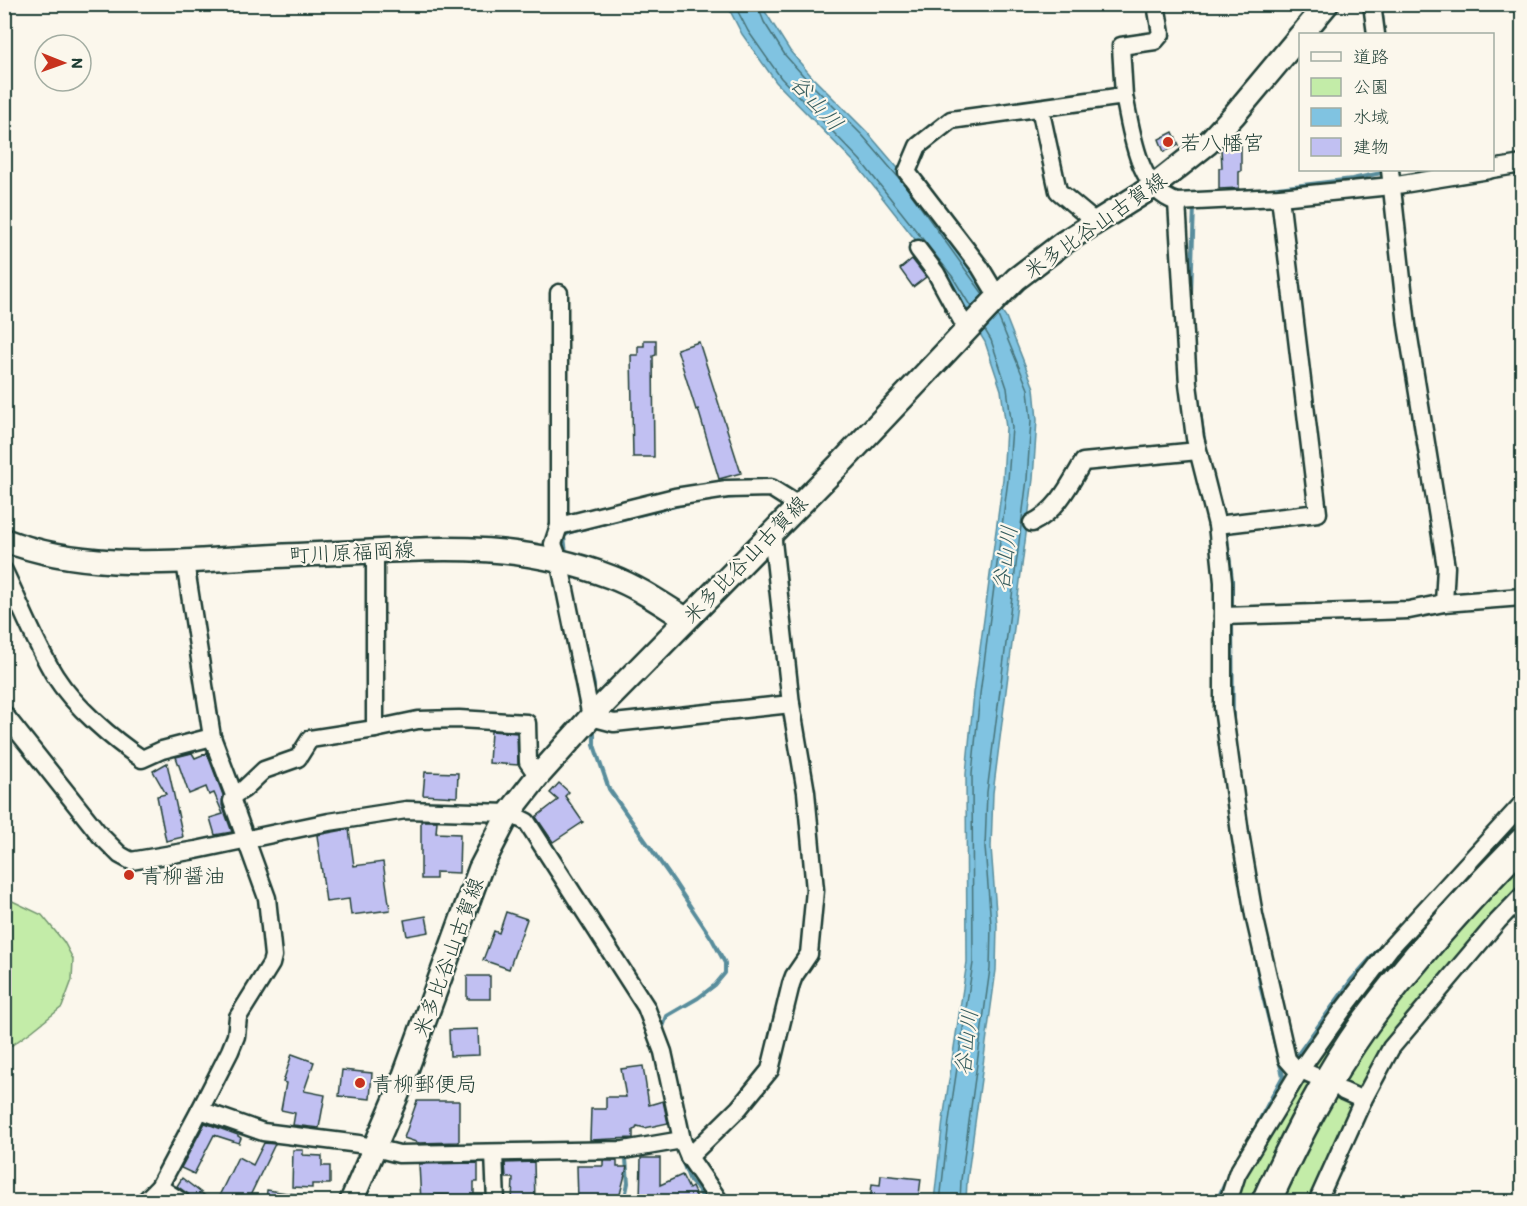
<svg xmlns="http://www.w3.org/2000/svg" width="1527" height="1206" font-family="Itim,'Klee One',sans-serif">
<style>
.green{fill:#c3eca8;stroke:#71946e;stroke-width:1.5}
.water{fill:#80c3e1;stroke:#598d9c;stroke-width:1.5}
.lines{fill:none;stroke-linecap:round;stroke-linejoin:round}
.shore{stroke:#467379;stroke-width:1.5}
.stream{stroke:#598d9c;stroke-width:4}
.building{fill:#c1c0f2;stroke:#1f3d34;stroke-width:1.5}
.street-casing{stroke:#1f3d34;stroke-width:21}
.secondary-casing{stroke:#1f3d34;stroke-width:27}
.highway-casing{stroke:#1f3d34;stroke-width:33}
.street{stroke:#fbf7ec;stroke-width:16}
.secondary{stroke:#fbf7ec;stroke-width:22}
.highway{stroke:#fbf7ec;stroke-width:28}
.poi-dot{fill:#c8321e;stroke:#fbf7ec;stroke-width:2}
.labels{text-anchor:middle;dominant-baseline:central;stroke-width:4.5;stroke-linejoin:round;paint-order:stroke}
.poi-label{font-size:21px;fill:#1f3d34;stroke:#fbf7ec;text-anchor:start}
.street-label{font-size:21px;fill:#1f3d34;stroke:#fbf7ec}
.water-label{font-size:22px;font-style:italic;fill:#375e5f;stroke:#fbf7ec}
</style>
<rect width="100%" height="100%" fill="#fbf7ec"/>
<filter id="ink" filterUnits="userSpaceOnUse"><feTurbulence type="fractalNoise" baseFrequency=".0167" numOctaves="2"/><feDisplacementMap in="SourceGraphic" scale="12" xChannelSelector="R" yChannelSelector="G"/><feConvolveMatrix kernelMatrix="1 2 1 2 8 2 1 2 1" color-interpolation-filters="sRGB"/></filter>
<g filter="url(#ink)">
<g class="green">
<polygon points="1522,810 1522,834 1319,1071 1315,1066 1315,1054 1381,967"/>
<path d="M1522 858V886L1504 905 1366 1085C1356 1091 1351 1089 1341 1084 1392 1001 1458 930 1522 858Z"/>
<polygon points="4,897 42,915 64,942 73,959 72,980 62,1007 32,1031 5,1050"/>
<polygon points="1302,1078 1322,1084 1262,1201 1232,1202"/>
<polygon points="1337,1093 1348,1099 1351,1108 1311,1201 1282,1202 1334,1095"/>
</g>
<polygon class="water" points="727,5 761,5 790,51 813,78 867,132 908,180 983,282 1006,317 1034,388 1037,420 1033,479 993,793 991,847 997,925 996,970 967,1181 966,1201 934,1201 943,1120 967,962 966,774 974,693 1003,479 1006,428 1001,390 985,342 947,280 856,164 776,82 742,34"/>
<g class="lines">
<g class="shore">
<polyline points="734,4 748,31 781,78 860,160 952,276 971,307"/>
<polyline points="757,4 764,22 785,55 809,82 863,136 904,184 983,294"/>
<polyline points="940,1202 949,1121 973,963 972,774 980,694 1008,480 1012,428 1007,388 991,340 985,330"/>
<polyline points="960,1202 961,1180 990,969 991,925 985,847 987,792 1027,479 1031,421 1028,389 998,316"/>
</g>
<g class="stream">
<polyline points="1381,4 1384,34"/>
<polyline points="1252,191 1352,179 1386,172"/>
<polyline points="1191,294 1194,206"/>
<polyline points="1196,385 1205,446"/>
<polyline points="720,498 737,497"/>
<polyline points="1226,529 1232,580 1232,611"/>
<polyline points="566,554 564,536 570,532 692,502"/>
<polyline points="1232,621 1233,725"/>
<polyline points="584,641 594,685 594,695"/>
<polyline points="594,727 594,745 609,789 675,883 712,939 725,963 725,973 715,985 698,998 667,1016 661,1032"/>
<polyline points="1515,800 1522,792"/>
<polyline points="1293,1061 1352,979 1384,943"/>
<polyline points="1247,1143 1283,1076 1261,989 1255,955"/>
<polyline points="681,1158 690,1181 698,1189 705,1202"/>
<polyline points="624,1202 628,1183 626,1159"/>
<polyline points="1216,1202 1229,1175"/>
</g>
</g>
<g class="building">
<polygon points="1173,132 1179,145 1164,152 1159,139"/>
<polygon points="1228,142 1241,142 1241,171 1239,172 1239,188 1219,189 1219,168 1222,168 1221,148 1228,148"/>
<polygon points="912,259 926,277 913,287 900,269"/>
<polygon points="644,340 656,340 656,355 653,356 654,457 633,457 631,355 638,355 638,346 644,346"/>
<polygon points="699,342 741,473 719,479 698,409 696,410 677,349"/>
<polygon points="491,731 517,733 518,765 489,763"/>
<polygon points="192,753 195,758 207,753 223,795 222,805 232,832 215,835 210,818 223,814 214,793 209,795 206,787 189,794 176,757"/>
<polygon points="167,763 183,837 166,841 157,796 166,794 153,771"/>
<polygon points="425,772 458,773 457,797 423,795"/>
<polygon points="559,783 569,792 565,796 583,822 553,842 536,817 558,800 550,793"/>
<polygon points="421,821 437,821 436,833 460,834 459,873 436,872 436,879 421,879"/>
<polygon points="349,829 354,866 383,862 390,910 351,915 349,899 326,902 317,835"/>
<polygon points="506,912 527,919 509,969 483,960 494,931 499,933"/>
<polygon points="426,916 429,932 407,936 404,920"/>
<rect x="467" y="976" width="23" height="23"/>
<polygon points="478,1029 479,1055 450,1056 449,1030"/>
<polygon points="292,1054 314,1062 304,1091 325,1095 319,1128 293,1125 295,1113 281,1110 286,1083 283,1082"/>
<polygon points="643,1066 649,1105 663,1101 668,1123 645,1128 637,1126 636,1129 633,1130 633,1138 590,1140 591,1109 606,1109 606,1097 626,1097 621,1069"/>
<polygon points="342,1070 372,1073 370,1099 339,1096"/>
<polygon points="417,1101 459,1101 459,1142 419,1143 404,1138"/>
<polygon points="205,1123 238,1135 238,1136 241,1138 239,1143 214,1135 194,1174 181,1168"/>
<polygon points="264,1143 275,1144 247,1202 216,1202 238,1157 253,1165"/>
<polygon points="293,1150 303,1150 303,1155 322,1156 322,1166 330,1166 330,1184 312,1184 312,1188 292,1187"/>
<polygon points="641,1158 660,1158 660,1185 682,1175 689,1189 692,1187 699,1202 640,1202"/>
<polygon points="603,1161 617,1161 617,1167 627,1167 618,1202 578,1202 577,1166 603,1166"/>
<polygon points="534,1162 535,1202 512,1202 513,1178 506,1178 505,1163"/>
<polygon points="478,1163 478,1182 474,1182 474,1195 430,1195 429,1202 421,1202 419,1164"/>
<polygon points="881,1175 921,1179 918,1202 870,1202 872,1184 880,1185"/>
<polygon points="182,1178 213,1202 192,1201 188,1194 177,1186"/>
<polygon points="267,1190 300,1195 300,1202 266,1202"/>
</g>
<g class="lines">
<defs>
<g id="street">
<polyline points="1372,4 1376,34"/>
<polyline points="1124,96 1121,46 1155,41 1161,34 1156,4"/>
<polyline points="1040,108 1058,191 1095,222"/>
<polyline points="1492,169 1522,164"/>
<polyline points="1390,170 1407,325 1446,567 1444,603"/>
<polyline points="1177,202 1188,384 1195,438 1217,525 1223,582 1223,708 1240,833 1254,915 1287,1059 1294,1067 1317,1077"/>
<polyline points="918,249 936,273 967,330"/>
<polyline points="559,293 559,526 553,544 559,560 591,717 614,723 791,704"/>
<path d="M998 297 980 267 907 172 918 146 951 120 1124 96C1132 131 1137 190 1177 202L1280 197 1391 186 1489 170"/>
<path d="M1032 523C1057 511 1069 486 1083 462L1198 451"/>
<polyline points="1217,525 1318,513 1280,197"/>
<polyline points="559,526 675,497 727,489 771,488 798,505"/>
<path d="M4 571C21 606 35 643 55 676 74 706 112 739 142 759L162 750 212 737"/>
<polyline points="1223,616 1409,610 1444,603 1522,597"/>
<polyline points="4,714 100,835 120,855 131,861 196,850 329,822 406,810 509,813 527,822 646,1007 663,1052 682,1140 689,1157 720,1202"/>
<polyline points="375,729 375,551"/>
<polyline points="234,795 244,789 264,770 298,758 310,739 375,729 418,720 459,719 527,723 528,762 538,776"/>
<polyline points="1343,1091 1363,1100"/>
<polyline points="200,1110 263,1132 359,1144 399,1154 624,1150 682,1140"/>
<polyline points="494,1153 496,1202"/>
<polyline points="689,1157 739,1108 770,1070 791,984 794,976 809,954 815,890 806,792 791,704 772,532"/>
<polyline points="159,1187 182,1202"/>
<polyline points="144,1202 159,1187 200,1110 230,1051 236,1036 238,1017 271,964 273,956 267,898 232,801 234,795 212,737 185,562"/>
<polyline points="1228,1202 1237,1174 1301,1069 1342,1011 1391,947 1522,804"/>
<polyline points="1317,1202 1363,1100 1391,1048 1498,921 1522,896"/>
</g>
<g id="secondary">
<polyline points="1302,34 1327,4"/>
<path d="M4 540C74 567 152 564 225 559 270 556 315 554 361 552 452 547 524 544 611 577 638 587 662 604 686 619"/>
<polyline points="351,1202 398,1093 480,869 509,813 538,776 591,717 844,460 998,297 1016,279 1063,243 1154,186 1207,144 1234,115 1300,36"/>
</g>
<path id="highway" d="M1266 1202C1295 1139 1326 1078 1366 1022 1413 958 1467 899 1522 843"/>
</defs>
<use href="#street" class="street-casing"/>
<use href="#secondary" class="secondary-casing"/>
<use href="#highway" class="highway-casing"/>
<use href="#street" class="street"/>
<use href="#secondary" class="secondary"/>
<use href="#highway" class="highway"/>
</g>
</g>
<g class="poi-dot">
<circle cx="1168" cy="142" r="6"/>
<circle cx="129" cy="875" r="6"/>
<circle cx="360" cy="1083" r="6"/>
</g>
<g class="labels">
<g class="poi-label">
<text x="1180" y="142">若八幡宮</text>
<text x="141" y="875">青柳醤油</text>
<text x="372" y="1083">青柳郵便局</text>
</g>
<g class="street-label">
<text transform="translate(1095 225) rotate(-35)">米多比谷山古賀線</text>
<text transform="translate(352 552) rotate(-3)">町川原福岡線</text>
<text transform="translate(745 559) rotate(-46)">米多比谷山古賀線</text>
<text transform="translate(448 957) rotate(-70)">米多比谷山古賀線</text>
</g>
<g class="water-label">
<text transform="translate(817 103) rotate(48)">谷山川</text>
<text transform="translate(1005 558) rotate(-82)">谷山川</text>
<text transform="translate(966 1042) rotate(-83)">谷山川</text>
</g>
</g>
<rect width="1527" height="1206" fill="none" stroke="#fbf7ec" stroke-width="24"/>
<rect x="12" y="12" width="1503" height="1182" fill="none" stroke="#1f3d34" stroke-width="2" filter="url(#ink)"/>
<rect x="1299" y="33" width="195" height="138" fill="#fbf7ec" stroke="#a3ada2" stroke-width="1.5"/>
<rect x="1311" y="52" width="30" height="9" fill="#fbf7ec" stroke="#a3ada2" stroke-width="1.5"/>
<text x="1353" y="63" font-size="18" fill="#1f3d34">道路</text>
<rect x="1311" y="78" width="30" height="18" fill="#c3eca8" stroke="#a3ada2" stroke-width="1.5"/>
<text x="1353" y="93" font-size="18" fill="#1f3d34">公園</text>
<rect x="1311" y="108" width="30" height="18" fill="#80c3e1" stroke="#a3ada2" stroke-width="1.5"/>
<text x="1353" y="123" font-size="18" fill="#1f3d34">水域</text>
<rect x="1311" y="138" width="30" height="18" fill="#c1c0f2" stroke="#a3ada2" stroke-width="1.5"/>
<text x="1353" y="153" font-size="18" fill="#1f3d34">建物</text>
<g transform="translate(63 63) rotate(91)"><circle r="28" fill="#fbf7ec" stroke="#a3ada2" stroke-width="1.5"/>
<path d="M0-4.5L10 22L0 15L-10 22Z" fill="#c8321e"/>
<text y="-9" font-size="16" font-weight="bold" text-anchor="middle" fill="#1f3d34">N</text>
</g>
</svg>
